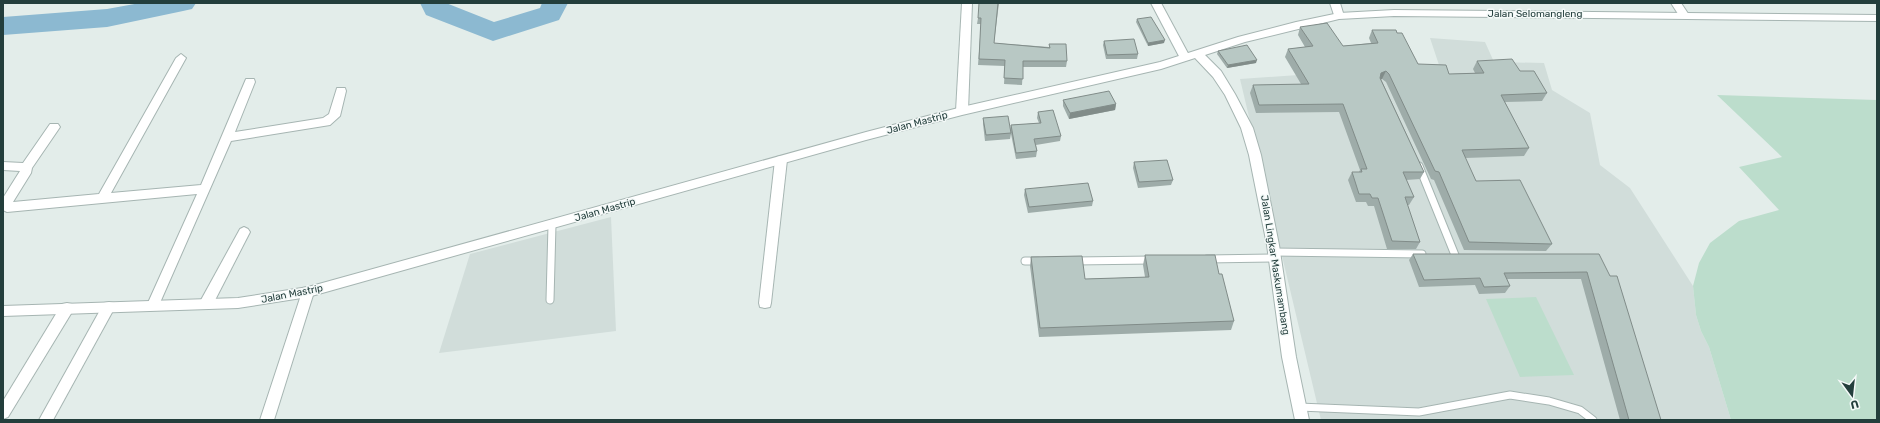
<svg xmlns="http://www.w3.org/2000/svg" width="1880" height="423" font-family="Rubik,sans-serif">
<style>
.built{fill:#d1ddda}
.green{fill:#bcddcc}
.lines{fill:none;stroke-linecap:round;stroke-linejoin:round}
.river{fill:#8cb9d1;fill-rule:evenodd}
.service-casing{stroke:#a6b5b2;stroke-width:9}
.minor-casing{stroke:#a6b5b2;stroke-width:2}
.tertiary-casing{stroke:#a6b5b2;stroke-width:2}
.service{stroke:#fff;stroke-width:7}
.minor{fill:#fff;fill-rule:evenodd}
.tertiary{fill:#fff;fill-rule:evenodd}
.wall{fill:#9eaca9}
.shaded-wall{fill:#818c89}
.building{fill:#b8c8c4;stroke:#818c89}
.labels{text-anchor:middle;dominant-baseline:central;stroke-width:3;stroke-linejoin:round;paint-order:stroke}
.street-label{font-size:10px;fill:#233e3c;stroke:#f4f9f8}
</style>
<rect width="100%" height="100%" fill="#e3edea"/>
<g class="built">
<polygon points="1430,38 1485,42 1494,62 1544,63 1552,90 1590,113 1600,165 1630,188 1693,286 1696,315 1701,331 1709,347 1731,420 1321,420 1240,79 1439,65"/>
<polygon points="611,217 616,331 439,353 470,254"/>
</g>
<g class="green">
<polygon points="1717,95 1877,100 1877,420 1731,420 1709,347 1701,331 1696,315 1693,286 1699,263 1710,243 1739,221 1779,210 1739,167 1782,157"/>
<polygon points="1536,297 1574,375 1520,377 1486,299"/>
</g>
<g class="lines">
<g class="river">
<polygon points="140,3 196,3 192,9 183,11 107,27 3,35 3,17 107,9"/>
<polygon points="420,3 446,3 494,22 540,8 542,3 568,3 559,20 493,41 426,15"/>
</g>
<defs>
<g id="service">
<polyline points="1419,166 1455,255"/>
<polyline points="1274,252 1422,254"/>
<polyline points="1207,259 1275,258"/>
<polyline points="1025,261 1038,261"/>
<polyline points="1075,261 1152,260"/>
<polyline points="550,300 552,225"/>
<polyline points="1299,407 1419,412 1510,395 1549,401 1580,410 1593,420"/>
</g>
<g id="minor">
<polygon points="962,3 972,3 968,111 966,114 958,114 956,111"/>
<polygon points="1151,3 1161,3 1190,57 1189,60 1181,60"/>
<polygon points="1330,3 1340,3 1344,16 1343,18 1335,18"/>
<polygon points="1671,3 1681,3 1689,15 1688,17 1680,17"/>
<polygon points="181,54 186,58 111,193 201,185 246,79 254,79 255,82 235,132 323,118 329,114 337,88 345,88 346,91 340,116 330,125 231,141 159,305 158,309 153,310 148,309 147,305 197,194 7,212 3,210 3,198 20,171 3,170 3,162 23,163 50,124 58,124 60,127 58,130 32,168 31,173 13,202 99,194 176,58"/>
<polygon points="781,156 785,157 787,160 771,303 770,307 765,308 760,307 759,303 775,160 777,157"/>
<polygon points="244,227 248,229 250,232 211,308 206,309 201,308 200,304 201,300 240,229"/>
<polygon points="308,287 313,288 314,292 274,420 260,420 302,292 303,288"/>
<polygon points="109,302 114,303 115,307 53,420 39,420 104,303"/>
<polygon points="67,303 72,304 73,308 72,312 8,417 3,419 3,401 62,304"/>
</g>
<polygon id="tertiary" points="1394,10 1877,15 1877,21 1394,16 1339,19 1245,42 1205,55 1221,71 1235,94 1253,128 1261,155 1279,245 1296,357 1309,420 1295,420 1282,357 1267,245 1249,155 1241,128 1225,95 1213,77 1195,58 1161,69 962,115 866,140 308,297 238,308 3,316 3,306 238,298 308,287 866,132 962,107 1160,62 1238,37 1296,22 1339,13"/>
</defs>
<use href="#service" class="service-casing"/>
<use href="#minor" class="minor-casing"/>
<use href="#tertiary" class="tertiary-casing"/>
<use href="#service" class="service"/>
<use href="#minor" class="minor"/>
<use href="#tertiary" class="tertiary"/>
</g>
<g class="wall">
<polygon points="999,3 994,43 1049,47 1049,44 1067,61 1066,67 1023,67 1022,85 1004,84 1005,66 978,65 981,24 977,24 978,18"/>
<polygon points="1137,19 1164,43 1148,46 1136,22"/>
<polygon points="1300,27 1343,46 1371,43 1369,38 1372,30 1397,33 1418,64 1449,74 1475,73 1473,69 1477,61 1520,71 1547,93 1542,101 1505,102 1529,148 1524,156 1465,158 1476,181 1552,244 1546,251 1464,250 1434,180 1431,179 1386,82 1382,79 1381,79 1424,172 1420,179 1406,180 1414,197 1409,205 1407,205 1420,242 1416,249 1387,249 1374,206 1368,206 1366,202 1356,202 1348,180 1352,172 1359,172 1360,170 1339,112 1256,113 1250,93 1253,85 1301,84 1285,57 1288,49 1305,47 1298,35"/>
<polygon points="1104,41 1138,54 1137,59 1106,59 1103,45"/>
<polygon points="1218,51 1256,63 1227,68 1217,54"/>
<polygon points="1063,100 1116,104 1115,110 1069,119 1063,106"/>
<polygon points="1038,112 1061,136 1060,141 1036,145 1037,151 1036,157 1016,159 1011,134 1010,139 985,141 983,124 983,118 1010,130 1011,125 1039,123 1037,118"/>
<polygon points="1134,162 1173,180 1171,185 1138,188 1133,168"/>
<polygon points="1025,189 1093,201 1092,206 1028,213 1024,195"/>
<polygon points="1413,254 1599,254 1661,420 1620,420 1581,279 1507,279 1510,286 1505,293 1479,294 1475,285 1419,287 1409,260"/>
<polygon points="1145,255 1219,274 1234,321 1231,330 1039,337 1030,266 1031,257 1085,279 1145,277 1143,265"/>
</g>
<g class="shaded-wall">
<polygon points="1165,40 1164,43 1148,46 1148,43"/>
<polygon points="1257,60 1256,63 1227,68 1228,65"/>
<polygon points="1386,71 1382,79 1377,81 1381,73"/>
<polygon points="1116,104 1115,110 1069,119 1070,113"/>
</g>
<g class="building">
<polygon points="979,3 998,3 994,43 1050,48 1049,44 1066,44 1067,61 1023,61 1023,79 1004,78 1005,60 979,59 981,18 978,18"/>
<polygon points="1151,17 1165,40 1148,43 1137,19"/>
<polygon points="1327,23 1343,46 1378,43 1372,30 1396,30 1397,33 1402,33 1418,64 1446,65 1449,74 1484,73 1477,61 1512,59 1520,71 1534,71 1547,93 1501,95 1529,148 1462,150 1476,181 1520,180 1552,244 1469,242 1439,172 1435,171 1389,74 1386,71 1381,73 1380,78 1424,172 1403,172 1414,197 1405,197 1420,242 1392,241 1378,198 1372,198 1370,194 1359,194 1352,172 1362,172 1361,169 1367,169 1343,104 1259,105 1253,85 1309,84 1288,49 1313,46 1300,27"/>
<polygon points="1134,39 1138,54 1107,55 1104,41"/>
<polygon points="1247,45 1257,60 1228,65 1218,51"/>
<polygon points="1109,91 1116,104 1070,113 1063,100"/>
<polygon points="1053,110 1061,136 1034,139 1037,151 1016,153 1011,125 1041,123 1038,112"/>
<polygon points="1008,116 1011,133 986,135 983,118"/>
<polygon points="1167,160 1173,180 1139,182 1134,162"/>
<polygon points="1088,183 1093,201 1029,207 1025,189"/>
<polygon points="1413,254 1599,254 1610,276 1617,276 1661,420 1629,420 1587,272 1504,273 1510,286 1484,287 1480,278 1424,280"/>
<polygon points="1145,255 1215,255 1219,274 1222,274 1234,321 1040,328 1031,257 1082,256 1085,279 1149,277"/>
</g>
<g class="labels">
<g class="street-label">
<text x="1535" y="14">Jalan Selomangleng</text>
<text transform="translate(917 123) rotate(-15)">Jalan Mastrip</text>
<text transform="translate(605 210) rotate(-16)">Jalan Mastrip</text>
<text transform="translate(1275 265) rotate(81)">Jalan Lingkar Maskumambang</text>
<text transform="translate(292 294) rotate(-11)">Jalan Mastrip</text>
</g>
</g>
<rect width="1880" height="423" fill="none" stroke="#233e3c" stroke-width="8"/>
<g transform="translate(1852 395) rotate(165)" stroke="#f4f9f8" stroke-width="3" paint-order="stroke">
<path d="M0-3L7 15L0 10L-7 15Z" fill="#233e3c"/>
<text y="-6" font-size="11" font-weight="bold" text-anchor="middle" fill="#233e3c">U</text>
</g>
</svg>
